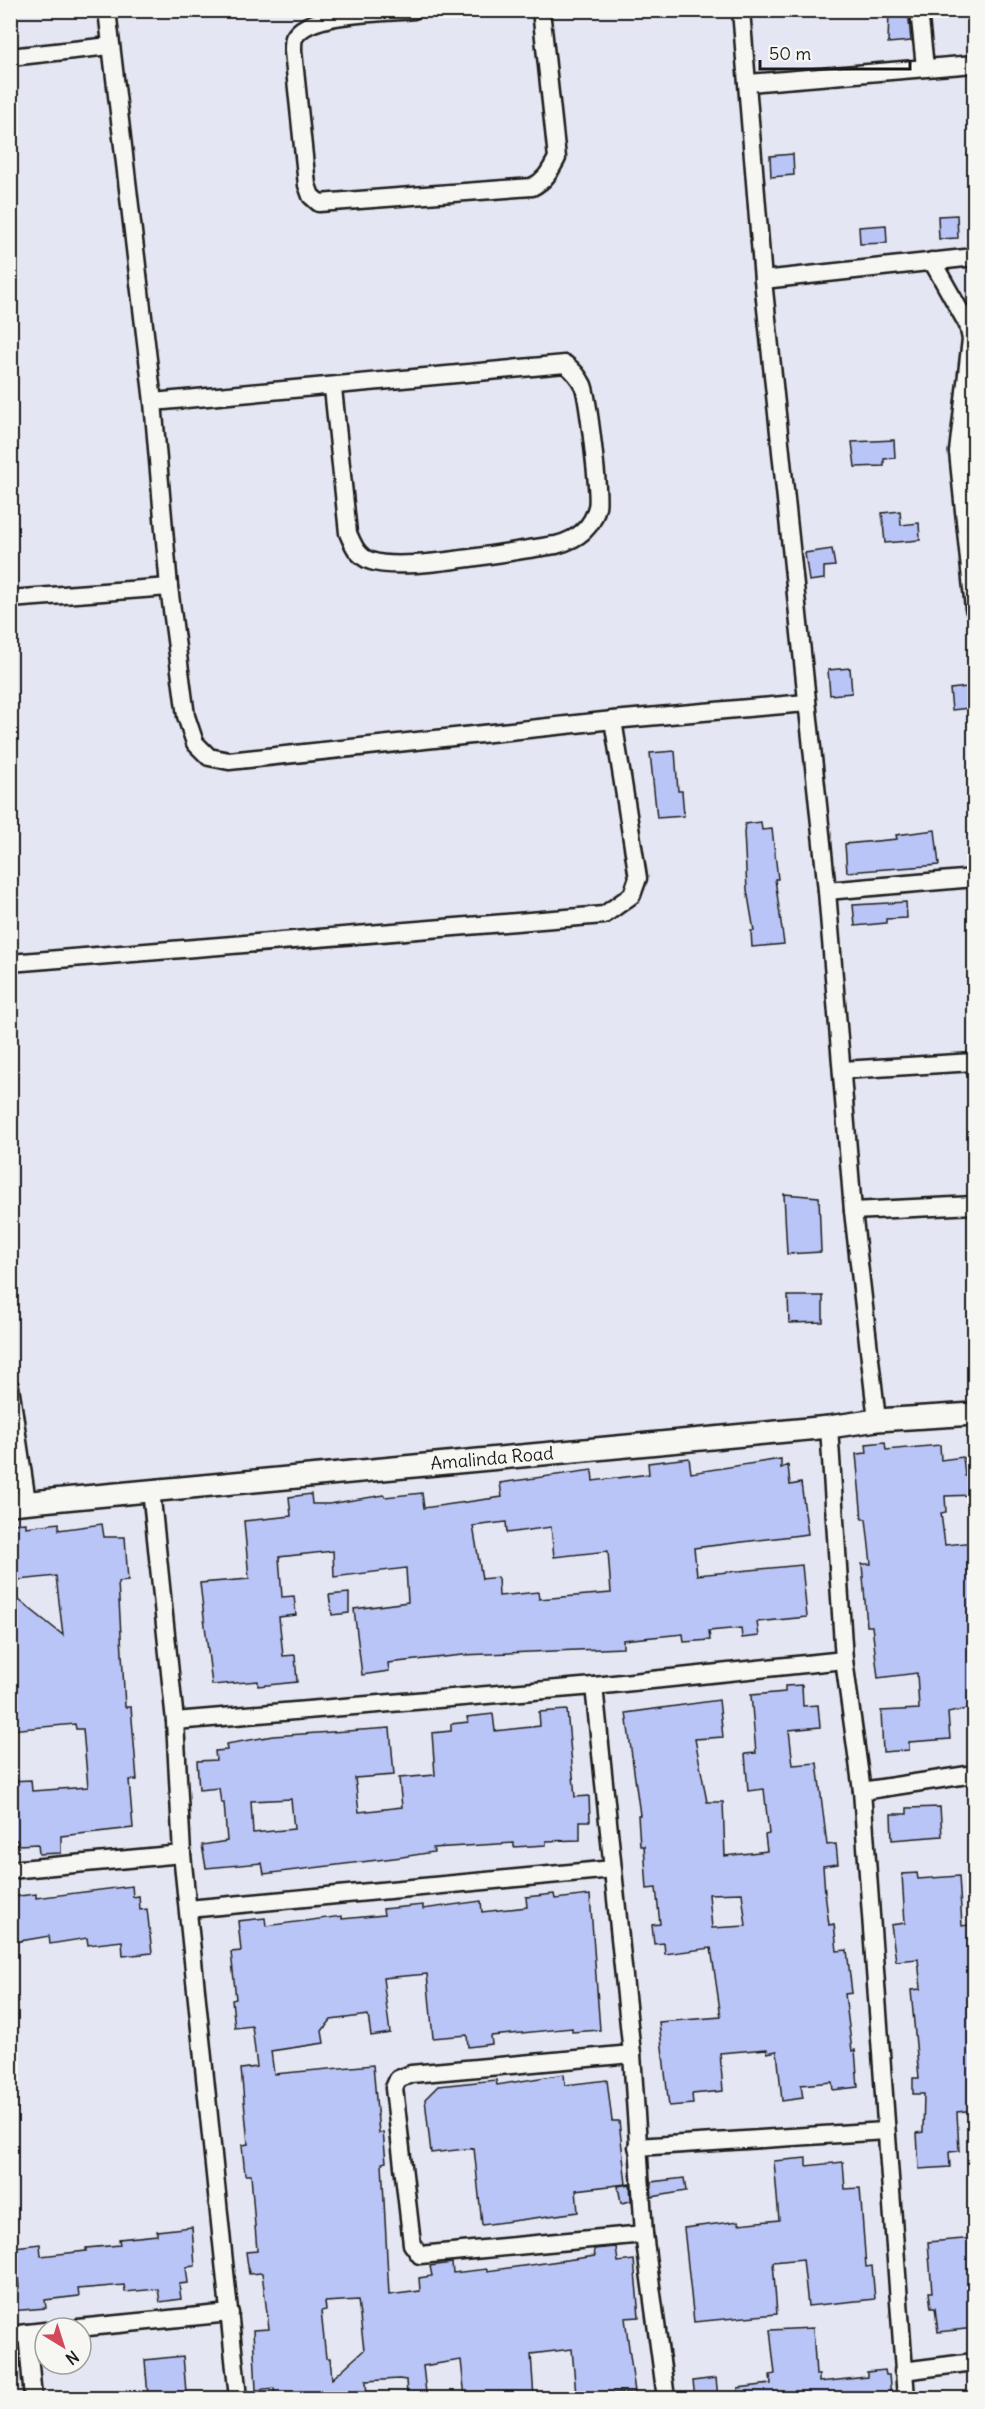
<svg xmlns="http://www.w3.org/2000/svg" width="985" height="2409" font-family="Delius,sans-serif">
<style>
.building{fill:#b9c5f6;stroke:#1c1c1c;stroke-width:1.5;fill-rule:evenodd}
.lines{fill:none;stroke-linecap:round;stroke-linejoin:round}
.minor-casing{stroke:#1c1c1c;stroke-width:21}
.tertiary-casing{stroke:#1c1c1c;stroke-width:26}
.minor{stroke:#f6f6f2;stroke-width:16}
.tertiary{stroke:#f6f6f2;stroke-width:21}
.labels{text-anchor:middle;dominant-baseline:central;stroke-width:4.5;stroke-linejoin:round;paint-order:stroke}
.street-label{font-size:18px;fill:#1c1c1c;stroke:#f6f6f2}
</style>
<rect width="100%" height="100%" fill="#e4e7f3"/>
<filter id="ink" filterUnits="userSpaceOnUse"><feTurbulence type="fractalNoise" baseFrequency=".0167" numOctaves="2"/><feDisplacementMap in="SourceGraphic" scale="12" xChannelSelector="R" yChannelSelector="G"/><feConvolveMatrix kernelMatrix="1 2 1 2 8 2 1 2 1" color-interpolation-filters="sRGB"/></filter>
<g filter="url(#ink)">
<g class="building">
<polygon points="889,10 908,10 911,41 888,43"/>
<polygon points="793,154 794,175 771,177 770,156"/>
<polygon points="957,215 958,238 939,239 938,216"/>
<polygon points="886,225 887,243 860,244 859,227"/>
<polygon points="894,440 895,458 884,459 884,466 855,467 852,442"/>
<polygon points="900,511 901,525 919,523 920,540 885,543 882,513"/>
<polygon points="832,549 835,566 824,567 824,579 809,581 805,553"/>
<polygon points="850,668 852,693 830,695 828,670"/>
<polygon points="967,687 969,708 952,710 950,689"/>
<polygon points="675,751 678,791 682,791 684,816 657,818 650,753"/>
<polygon points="761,822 762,830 772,829 778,879 775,879 784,944 752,947 751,931 754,931 747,890 744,832 745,824"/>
<polygon points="935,830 939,865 847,872 845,844 897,839 896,835"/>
<polygon points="906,902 907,918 886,919 886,923 855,926 853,905"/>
<polygon points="784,1194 819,1197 821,1252 787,1254"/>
<polygon points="788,1296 823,1296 823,1322 789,1323"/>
<polygon points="885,1442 886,1450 940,1445 941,1460 963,1457 965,1476 975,1476 975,1495 945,1496 946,1512 941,1513 945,1545 975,1542 975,1707 948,1713 950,1739 909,1742 909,1750 883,1752 881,1711 919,1709 917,1673 878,1678 872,1626 867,1626 862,1564 871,1564 866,1519 862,1519 856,1454 867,1453 866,1444"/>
<path d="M689 1458 691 1473 781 1459V1468L788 1465 790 1485 801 1483 808 1534 694 1548 697 1575 802 1565 807 1617 757 1622 759 1636 742 1638 741 1628 709 1631 710 1640 684 1642 683 1634 623 1640V1648L463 1655 388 1663 389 1671 362 1675 354 1609 408 1602 406 1568 334 1577 333 1551 279 1557 282 1597 294 1596 296 1615 279 1617 283 1656 295 1655 297 1682 258 1686V1681L212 1685 200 1583 249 1579 244 1521 291 1516 289 1497 311 1494 312 1504H329L384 1495 385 1497 422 1493 424 1508 502 1497 500 1483 592 1470 593 1481 649 1474 648 1463ZM506 1522 507 1533 551 1527 554 1557 608 1551 611 1593 539 1599 538 1592 499 1596 498 1577 482 1579 473 1526Z"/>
<polygon points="26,1523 26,1527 59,1523 59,1530 102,1524 104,1537 125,1537 128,1581 118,1582 125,1707 131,1707 137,1780 129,1780 133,1828 61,1836 61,1853 39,1854 38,1844 18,1845 17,1840 10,1840 10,1781 31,1780 32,1791 88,1787 83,1729 76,1729 75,1724 10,1730 10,1593 63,1635 56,1576 10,1581 10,1524"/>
<polygon points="349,1593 349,1613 332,1615 329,1595"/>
<path d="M802 1685 803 1706 818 1705 820 1727 789 1730 793 1765 817 1763 827 1845 836 1844 838 1864 823 1866 825 1893 829 1925 834 1924 837 1951 847 1950 852 1993 845 1994 852 2051 855 2050 858 2087 833 2090 832 2082 801 2085 803 2098 782 2101 777 2051 767 2053V2049L720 2053 723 2091 692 2094 693 2104 669 2106 659 2022 721 2017 711 1948 665 1954 664 1943 654 1944 652 1925 660 1924 656 1888 647 1889 644 1846H640L638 1815H640L626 1713 719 1700 723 1737 695 1739 707 1802H723L725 1856 767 1851 765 1835 769 1834 764 1789 748 1791 745 1754 756 1753 751 1695 785 1692V1686ZM742 1893 746 1926 712 1928 709 1894Z"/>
<path d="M567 1710 575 1797 589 1796 590 1821H580V1840L546 1841V1845L514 1847V1843L433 1848 434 1852 402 1857 264 1874 262 1863 206 1868 202 1845 227 1841 224 1803H221L219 1788 199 1790 197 1761 216 1760 215 1751 227 1750 226 1744 273 1736 390 1728 394 1775 355 1778 359 1812 402 1807 399 1778 435 1775 432 1733 451 1731V1724L468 1722 467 1717 493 1714 495 1731 540 1726 539 1712ZM291 1799 294 1829 253 1833 251 1801Z"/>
<polygon points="940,1807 942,1836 892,1840 891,1814 907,1814 907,1808"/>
<polygon points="917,1873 918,1879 959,1876 962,1926 975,1924 975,2110 957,2112 959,2151 949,2152 950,2167 919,2169 917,2133 923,2132 924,2094 913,2094 913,2078 919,2078 911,1990 921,1989 918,1959 896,1961 891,1925 905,1923 902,1874"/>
<polygon points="132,1886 133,1897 139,1896 140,1910 147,1909 152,1953 123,1956 122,1941 88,1945 87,1938 50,1944 49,1936 14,1942 10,1897 36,1894 36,1898"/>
<path d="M554 1894 555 1899 590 1895 600 2030 572 2032V2028L491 2036 492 2044 468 2047 467 2035 433 2038 427 1974 383 1978 390 2033 371 2036 368 2015 331 2020 322 2031 324 2043 271 2051 274 2074 373 2065 379 2133 383 2132 386 2162 382 2163 389 2295 420 2291 419 2278 432 2276 430 2266 452 2263 453 2273 487 2269V2271L595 2256 594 2249 616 2247 618 2262 634 2260 639 2317 625 2318 635 2392 576 2394 572 2349 531 2354 534 2398H465L461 2360 423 2366 426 2393 407 2394 406 2380 399 2379 366 2381 367 2398H275L274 2388 256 2390 253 2330 269 2329 262 2273 249 2274 246 2252 257 2251 251 2175H245L242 2145 248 2144 241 2069 257 2067 252 2026 235 2028 232 2000 236 1999 231 1952 241 1951 238 1921 265 1918 266 1926 342 1916V1919L384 1915 383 1909 423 1905V1909L481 1901 482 1912 527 1907 526 1897ZM358 2300 364 2350 332 2379 330 2358H326L321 2311 326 2310 325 2302Z"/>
<polygon points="564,2074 565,2085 607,2080 612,2121 619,2121 626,2184 576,2190 578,2212 482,2225 474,2148 431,2153 425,2099 438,2086 496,2080 497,2085"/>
<polygon points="806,2158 806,2166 843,2162 845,2189 860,2188 866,2267 872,2266 875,2299 808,2306 803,2259 773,2262 777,2314 694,2322 684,2228 739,2221 739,2224 779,2220 774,2161"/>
<polygon points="684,2178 686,2191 652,2197 651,2182"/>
<polygon points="630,2184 631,2201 621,2203 618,2186"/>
<polygon points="192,2227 195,2266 186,2267 188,2283 179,2284 181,2299 160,2302 158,2289 125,2292 124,2285 78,2289 79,2296 45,2300 46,2308 10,2311 10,2293 19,2288 15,2247 40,2244 41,2256 86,2251 86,2248 120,2245 119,2239 157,2235 157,2231"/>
<polygon points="975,2238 975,2328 938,2332 935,2308 931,2308 929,2292 932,2292 928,2242"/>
<polygon points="813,2328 816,2375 819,2375 819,2382 867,2377 867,2372 885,2370 886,2375 889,2375 891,2398 738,2398 738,2388 771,2384 770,2375 775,2374 770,2330"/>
<polygon points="183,2356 186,2392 148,2396 145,2360"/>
<polygon points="716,2378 718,2398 695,2398 693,2381"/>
</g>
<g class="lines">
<defs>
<g id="minor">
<polyline points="107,10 153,402 169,587 186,716 195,743 209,757 229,761 613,720 806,703"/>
<path d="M414 10C386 13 308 11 294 38 293 41 293 48 293 51L307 185 311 196 319 203 532 187C546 180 550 171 557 158L541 10"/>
<polyline points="741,10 763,280 827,891 853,1211 877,1420"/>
<polyline points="919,10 925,67"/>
<polyline points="10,57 110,46"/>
<polyline points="749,83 974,64"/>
<polyline points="932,261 968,325 971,339 958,452 974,609"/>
<polyline points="763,280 974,257"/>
<path d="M153 402 565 364C573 370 578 375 583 385 588 396 600 496 597 507 592 529 576 540 556 545 516 550 403 573 371 561 358 557 353 545 348 533L333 388"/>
<polyline points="958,452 974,449"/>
<polyline points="10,599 169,587"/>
<polyline points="827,891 974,878"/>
<polyline points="10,963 604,915 632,895 638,878 613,720"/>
<polyline points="843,1070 974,1062"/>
<polyline points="853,1211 974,1205"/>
<polyline points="10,1387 27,1502"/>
<polyline points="829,1427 844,1660 862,1791 906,2398"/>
<polyline points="151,1490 175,1721 182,1854 238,2398"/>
<polyline points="175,1721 594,1686"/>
<polyline points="862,1791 974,1774"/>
<polyline points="10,1870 182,1854"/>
<polyline points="188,1909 613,1869"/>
<polyline points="632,2054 411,2074 398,2079 394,2088 412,2244 420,2255 644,2234"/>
<polyline points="637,2147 885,2131"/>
<polyline points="78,2328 230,2313"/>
<polyline points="27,2333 33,2398"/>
<polyline points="10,2335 45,2331"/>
<polyline points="903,2371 974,2362"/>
<polyline points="666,2398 644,2234 632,2054 594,1686 844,1660"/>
</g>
<polyline id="tertiary" points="10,1504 829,1427 877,1420 974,1414"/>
</defs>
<use href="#minor" class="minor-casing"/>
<use href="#tertiary" class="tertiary-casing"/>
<use href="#minor" class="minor"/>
<use href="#tertiary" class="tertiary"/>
</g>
</g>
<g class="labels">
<g class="street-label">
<text transform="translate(492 1458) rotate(-5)">Amalinda Road</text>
</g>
</g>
<rect width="985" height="2409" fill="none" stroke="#f6f6f2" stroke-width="36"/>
<rect x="18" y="18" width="949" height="2373" fill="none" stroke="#1c1c1c" stroke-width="2" filter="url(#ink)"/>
<g transform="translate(63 2346) rotate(142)"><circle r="28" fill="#f6f6f2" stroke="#9f9f9c" stroke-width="1.5"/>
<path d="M0-4.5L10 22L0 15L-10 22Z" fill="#d1495b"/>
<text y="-9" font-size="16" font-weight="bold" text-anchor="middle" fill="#1c1c1c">N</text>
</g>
<path d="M760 60v9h150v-9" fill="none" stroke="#1c1c1c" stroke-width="3"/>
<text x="769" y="60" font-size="18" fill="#1c1c1c" stroke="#f6f6f2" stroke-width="4.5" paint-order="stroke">50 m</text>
</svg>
